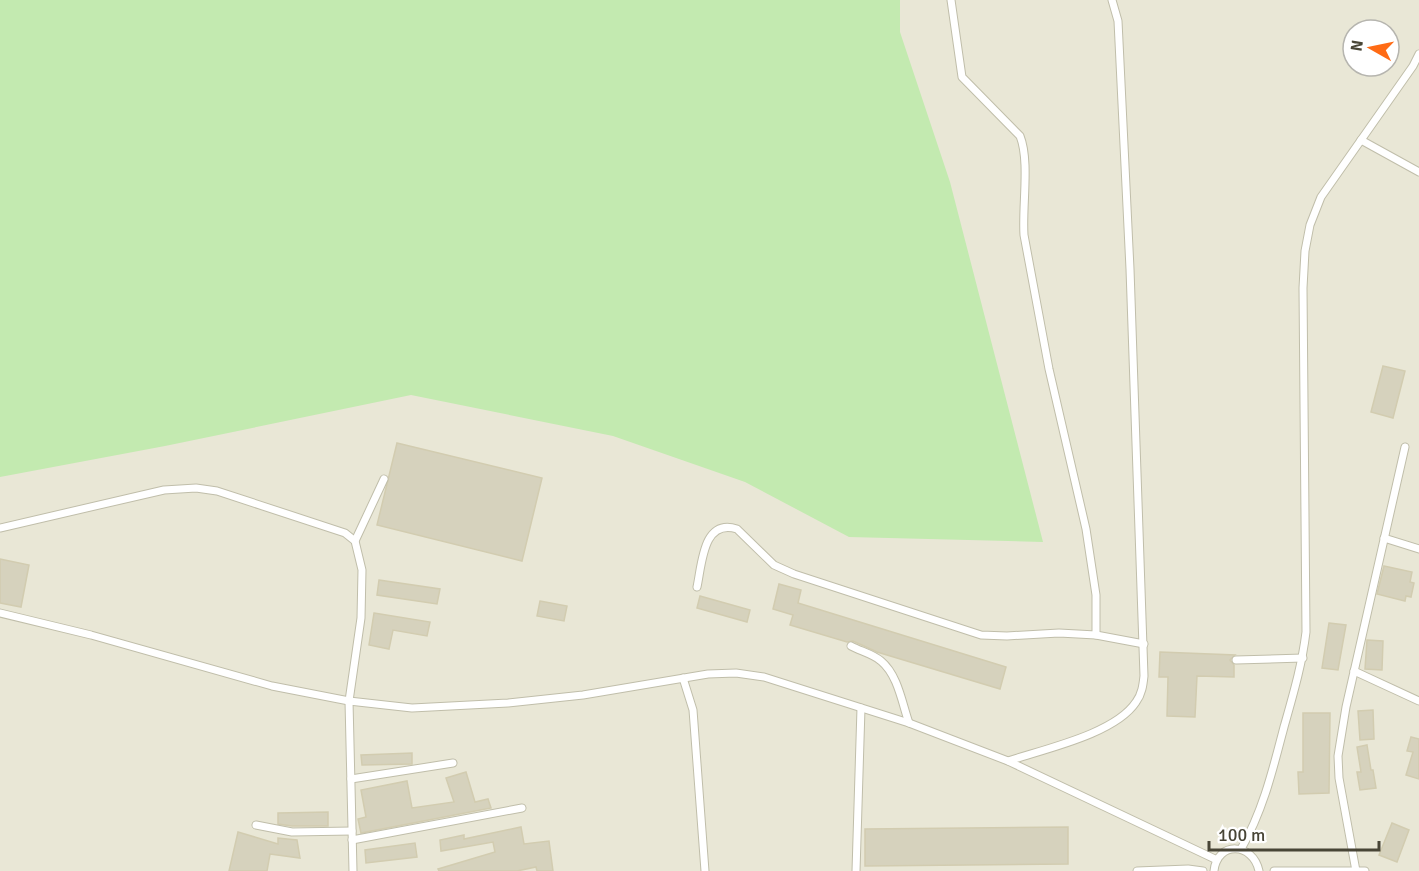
<svg xmlns="http://www.w3.org/2000/svg" width="1419" height="871" font-family="Signika,sans-serif">
<style>
.residential{fill:#e9e7d6;fill-rule:evenodd}
.green{fill:#c3eab0}
.building{fill:#d6d2bd;stroke:#d2ccb0;stroke-width:1.5}
.lines{fill:none;stroke-linecap:round;stroke-linejoin:round}
.service-casing{stroke:#c0beaa;stroke-width:9}
.service{stroke:#fff;stroke-width:7}
</style>
<rect width="100%" height="100%" fill="#f4f3e8"/>
<path class="residential" d="M0 0H1419V871H0ZM1353 30H1389V66H1353Z"/>
<polygon class="green" points="0,0 900,0 900,32 950,182 1043,542 849,537 745,482 613,436 411,395 165,446 0,477"/>
<g class="building">
<polygon points="1383,366 1405,371 1393,418 1371,412"/>
<polygon points="397,443 542,478 522,561 377,525"/>
<polygon points="0,559 29,565 21,607 0,603"/>
<polygon points="1384,566 1412,572 1410,582 1414,583 1411,597 1406,596 1405,601 1377,594"/>
<polygon points="379,580 440,589 437,604 377,595"/>
<polygon points="779,584 801,590 798,603 1006,667 1000,689 877,652 853,641 847,642 790,625 793,615 773,609"/>
<polygon points="700,596 750,610 747,622 697,608"/>
<polygon points="540,601 567,606 564,621 537,616"/>
<polygon points="374,613 430,622 427,636 393,630 389,649 369,645"/>
<polygon points="1329,623 1346,625 1338,670 1322,668"/>
<polygon points="1367,640 1383,641 1382,670 1365,669"/>
<polygon points="1160,652 1235,655 1230,660 1234,665 1234,677 1197,676 1195,717 1167,716 1168,677 1159,677"/>
<polygon points="1373,710 1374,739 1360,740 1358,711"/>
<polygon points="1303,713 1330,713 1329,793 1299,794 1298,772 1303,772"/>
<polygon points="1411,737 1419,739 1419,779 1406,775 1413,752 1407,751"/>
<polygon points="1367,745 1371,770 1373,770 1376,788 1360,790 1357,772 1361,772 1357,747"/>
<polygon points="412,753 412,764 362,765 361,755"/>
<polygon points="466,772 475,802 488,799 491,808 361,833 358,819 366,817 361,790 407,781 412,808 454,802 446,778"/>
<polygon points="328,812 328,826 292,826 278,824 278,813"/>
<polygon points="1392,823 1409,830 1397,862 1379,855"/>
<polygon points="521,827 524,844 549,841 553,871 537,871 536,867 517,871 439,871 438,869 495,852 493,842 441,851 440,840 464,835 464,839"/>
<polygon points="1068,827 1068,864 865,866 865,829"/>
<polygon points="238,832 278,844 278,838 297,840 300,858 270,854 267,871 229,871"/>
<polygon points="415,843 417,857 366,863 365,850"/>
</g>
<g class="lines">
<defs>
<g id="service">
<path d="M951 0 962 77 1020 136C1030 161 1022 206 1024 235L1049 369 1086 529 1096 595V635"/>
<polyline points="1361,140 1419,172"/>
<polyline points="0,528 164,490 196,488 217,491 345,533 355,541 362,570 361,618 349,701 353,871"/>
<polyline points="1384,538 1419,549"/>
<polyline points="355,541 384,479"/>
<path d="M697 587C702 564 703 518 737 529L774 565 794 574 981 635 1007 636 1059 633 1096 635 1144 644"/>
<polyline points="0,613 91,635 272,686 349,701 412,708 508,703 583,695 708,674 736,673 764,677 909,723 1008,761 1217,860"/>
<path d="M851 646C860 651 873 654 881 661 898 675 902 703 909 723"/>
<polyline points="1236,660 1303,658"/>
<polyline points="1354,671 1419,701"/>
<polyline points="683,678 693,710 705,871"/>
<path d="M1008 761C1044 749 1115 734 1136 702 1142 694 1143 685 1144 676L1130 269 1118 21 1112 0"/>
<polyline points="351,779 453,763"/>
<polyline points="256,825 292,832 352,831"/>
<polyline points="352,840 522,808"/>
<path d="M1241 849C1263 811 1273 769 1284 727 1293 695 1302 665 1306 632L1303 288 1305 251 1310 225 1321 197 1413 66 1419 54"/>
<polyline points="856,871 861,708"/>
<polyline points="1137,871 1188,869 1203,871"/>
<path d="M1214 871C1217 841 1253 842 1259 871"/>
<polyline points="1274,871 1365,871"/>
<polyline points="1356,871 1339,778 1338,756 1346,707 1405,447"/>
</g>
</defs>
<use href="#service" class="service-casing"/>
<use href="#service" class="service"/>
</g>
<g transform="translate(1371 48) rotate(279)"><circle r="28" fill="#ffffff" stroke="#b6b5af" stroke-width="1.5"/>
<path d="M0-4.5L10 22L0 15L-10 22Z" fill="#ff6b15"/>
<text y="-9" font-size="16" font-weight="bold" text-anchor="middle" fill="#484536">N</text>
</g>
<path d="M1209 841v9h170v-9" fill="none" stroke="#484536" stroke-width="3"/>
<text x="1218" y="841" font-size="18" fill="#484536" stroke="#ffffff" stroke-width="4.5" paint-order="stroke">100 m</text>
</svg>
